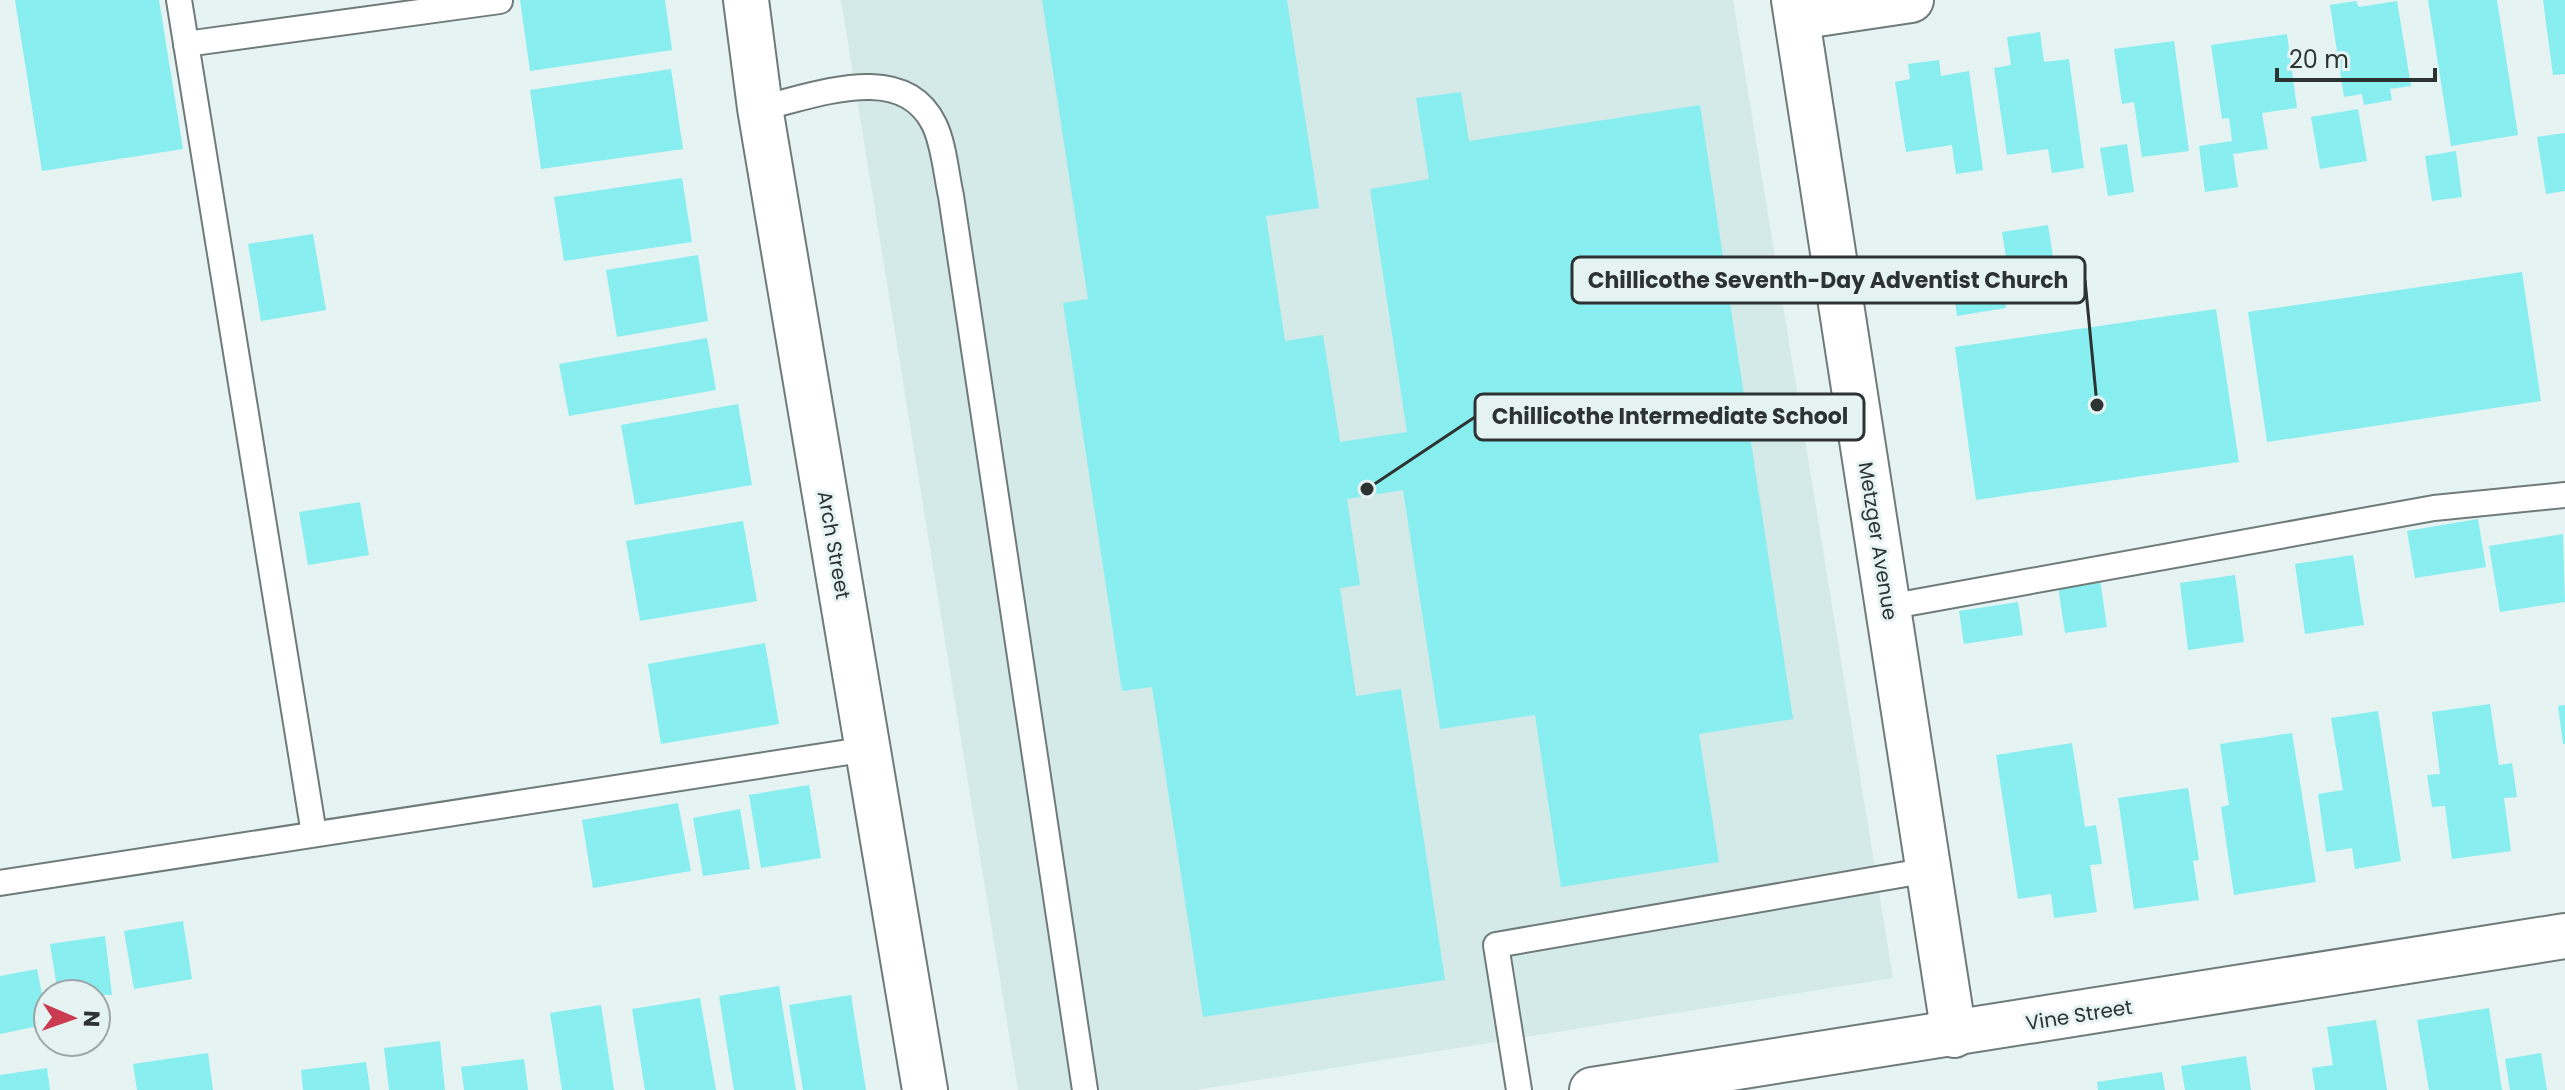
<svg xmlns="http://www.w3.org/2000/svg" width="2565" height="1090" font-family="Poppins,sans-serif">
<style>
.built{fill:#d3eae9}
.building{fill:#88eeef}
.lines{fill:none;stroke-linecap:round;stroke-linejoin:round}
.lane-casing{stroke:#6f7a7a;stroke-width:28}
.street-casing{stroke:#6f7a7a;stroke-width:48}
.lane{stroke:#fff;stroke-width:24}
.street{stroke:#fff;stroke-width:44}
.labels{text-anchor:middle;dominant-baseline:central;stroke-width:6;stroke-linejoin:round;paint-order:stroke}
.street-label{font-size:20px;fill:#2d3232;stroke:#e6f3f3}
.leader{fill:none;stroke:#2d3232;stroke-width:3}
.callout-dot{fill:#2d3232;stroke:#e6f3f3;stroke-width:3}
.callout{fill:#e6f3f3;stroke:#2d3232;stroke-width:3}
.callout-label{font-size:22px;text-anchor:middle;font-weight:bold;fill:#2d3232}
</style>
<rect width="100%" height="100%" fill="#e6f3f3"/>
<polygon class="built" points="841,0 1733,0 1893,978 1196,1090 1018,1090"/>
<g class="building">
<polygon points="15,0 159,0 183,149 42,171"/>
<polygon points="520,0 665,0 672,50 530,71"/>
<polygon points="1042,0 1287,0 1319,208 1266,216 1285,341 1323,335 1340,442 1407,432 1370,189 1429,179 1416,98 1461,92 1469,141 1700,105 1793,719 1699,734 1719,862 1561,887 1535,715 1440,729 1403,490 1347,499 1360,585 1340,588 1356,696 1401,689 1445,980 1203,1017 1152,687 1122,691 1063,303 1088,299"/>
<polygon points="2428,0 2497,0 2518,135 2451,146"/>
<polygon points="2543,0 2565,0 2565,74 2553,75"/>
<polygon points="2356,1 2359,7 2397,1 2411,86 2390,89 2392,100 2364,105 2362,94 2344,97 2330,5"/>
<polygon points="2040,32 2044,62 2069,59 2084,168 2052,173 2048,149 2007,155 1994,68 2011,65 2007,37"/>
<polygon points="2287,34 2297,108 2262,113 2268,149 2233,154 2238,187 2205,192 2199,146 2232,141 2229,118 2222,119 2211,45"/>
<polygon points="2174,41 2189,151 2142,157 2134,102 2122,104 2114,49"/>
<polygon points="1939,60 1941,76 1969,71 1983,170 1956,174 1952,145 1906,152 1895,82 1910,79 1908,64"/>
<polygon points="671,69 683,149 541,169 530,90"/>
<polygon points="2358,109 2367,161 2320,169 2311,117"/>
<polygon points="2565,133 2565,191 2546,194 2537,137"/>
<polygon points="2127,144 2134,192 2108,196 2100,148"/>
<polygon points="2456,151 2462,197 2432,201 2425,156"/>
<polygon points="682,178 692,242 564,261 554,197"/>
<polygon points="2048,225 2057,282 2011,288 2002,232"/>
<polygon points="313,234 326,310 261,321 248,244"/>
<polygon points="698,255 708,321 617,337 606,270"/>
<polygon points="1999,260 2006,308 1957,316 1950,267"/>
<polygon points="2522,272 2541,401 2267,442 2248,312"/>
<polygon points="2216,309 2239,462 1976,500 1955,347"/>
<polygon points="707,338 716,390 569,416 559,364"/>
<polygon points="738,404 752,485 635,505 621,425"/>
<polygon points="360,502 369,555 308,565 299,512"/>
<polygon points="2478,519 2486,567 2415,578 2407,531"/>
<polygon points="743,521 757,601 640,621 626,541"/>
<polygon points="2563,534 2565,602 2500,612 2489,546"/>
<polygon points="2353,555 2364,625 2305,634 2295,564"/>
<polygon points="2235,575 2244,642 2188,650 2180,583"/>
<polygon points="2100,580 2107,627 2065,633 2058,586"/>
<polygon points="2018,602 2023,635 1964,644 1959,611"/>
<polygon points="765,643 779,724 661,744 648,664"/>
<polygon points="2490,704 2499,765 2512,763 2517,797 2504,798 2511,851 2452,859 2445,806 2432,807 2427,775 2440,774 2432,712"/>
<polygon points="2565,705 2565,744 2563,744 2558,706"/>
<polygon points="2378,711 2401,861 2355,869 2352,848 2326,852 2318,794 2343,790 2331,718"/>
<polygon points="2292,733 2316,882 2234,895 2221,807 2229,805 2220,744"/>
<polygon points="2072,743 2085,827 2096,825 2102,864 2090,865 2097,912 2054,918 2051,894 2018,899 1996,755"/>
<polygon points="809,785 821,858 761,868 749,795"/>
<polygon points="2188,788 2199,860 2193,861 2199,900 2134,909 2118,798"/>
<polygon points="678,803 691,871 593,888 582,820"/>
<polygon points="740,809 750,869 703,876 693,818"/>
<polygon points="183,921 192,979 134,989 124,931"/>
<polygon points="105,936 112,995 58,994 50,944"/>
<polygon points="37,969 48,1024 0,1034 0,976"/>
<polygon points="779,986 796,1090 734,1090 719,996"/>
<polygon points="851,995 866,1090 803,1090 789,1005"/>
<polygon points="700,998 716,1090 645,1090 632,1009"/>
<polygon points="601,1005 614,1090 562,1090 550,1013"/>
<polygon points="2489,1008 2502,1090 2429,1090 2417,1020"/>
<polygon points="2376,1020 2387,1090 2315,1090 2312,1068 2333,1065 2327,1027"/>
<polygon points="440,1041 445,1090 389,1090 384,1048"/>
<polygon points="208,1053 213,1090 137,1090 133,1064"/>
<polygon points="2541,1053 2547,1090 2510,1090 2505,1059"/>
<polygon points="2246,1056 2251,1090 2185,1090 2181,1066"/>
<polygon points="524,1059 528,1090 464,1090 461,1067"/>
<polygon points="366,1062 370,1090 303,1090 301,1070"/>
<polygon points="47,1068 50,1090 0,1090 0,1075"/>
<polygon points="2162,1072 2165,1090 2098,1090 2097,1082"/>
</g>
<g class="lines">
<defs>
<g id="lane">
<polyline points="179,0 314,834"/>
<polyline points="186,44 500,1"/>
<path d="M760 108C813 97 902 59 934 124 944 144 946 174 951 196L1085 1090"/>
<polyline points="1888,607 2434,508 2565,495"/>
<polyline points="0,883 868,749"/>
<polyline points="1519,1090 1496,945 1929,870"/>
</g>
<g id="street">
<polyline points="746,0 760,108 925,1090"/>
<polyline points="1794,0 1954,1035"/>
<polyline points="1797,17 1911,0"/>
<polyline points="1592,1090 2565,936"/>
</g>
</defs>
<use href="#lane" class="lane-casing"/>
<use href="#street" class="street-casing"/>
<use href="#lane" class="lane"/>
<use href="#street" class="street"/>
</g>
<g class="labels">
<g class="street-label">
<text transform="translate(1878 541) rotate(81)">Metzger Avenue</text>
<text transform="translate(834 545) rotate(80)">Arch Street</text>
<text transform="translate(2079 1015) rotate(-9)">Vine Street</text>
</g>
</g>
<path class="leader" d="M2097 405L2085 280M1367 489L1475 417"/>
<g class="callout-dot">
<circle cx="2097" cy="405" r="8"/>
<circle cx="1367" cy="489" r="8"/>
</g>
<g class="callout">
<rect x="1572" y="257" width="513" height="46" rx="8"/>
<rect x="1475" y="394" width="389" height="46" rx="8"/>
</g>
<g class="callout-label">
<text x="1828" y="288">Chillicothe Seventh-Day Adventist Church</text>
<text x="1670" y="424">Chillicothe Intermediate School</text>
</g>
<g transform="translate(72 1018) rotate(92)"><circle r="38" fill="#e6f3f3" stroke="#9ca6a6" stroke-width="2"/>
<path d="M0-6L14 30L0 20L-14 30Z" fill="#ca3a51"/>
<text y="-12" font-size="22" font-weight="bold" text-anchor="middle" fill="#2d3232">N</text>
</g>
<path d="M2277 68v12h158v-12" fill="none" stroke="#2d3232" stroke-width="4"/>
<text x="2289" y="68" font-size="24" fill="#2d3232" stroke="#e6f3f3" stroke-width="6" paint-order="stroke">20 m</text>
</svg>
